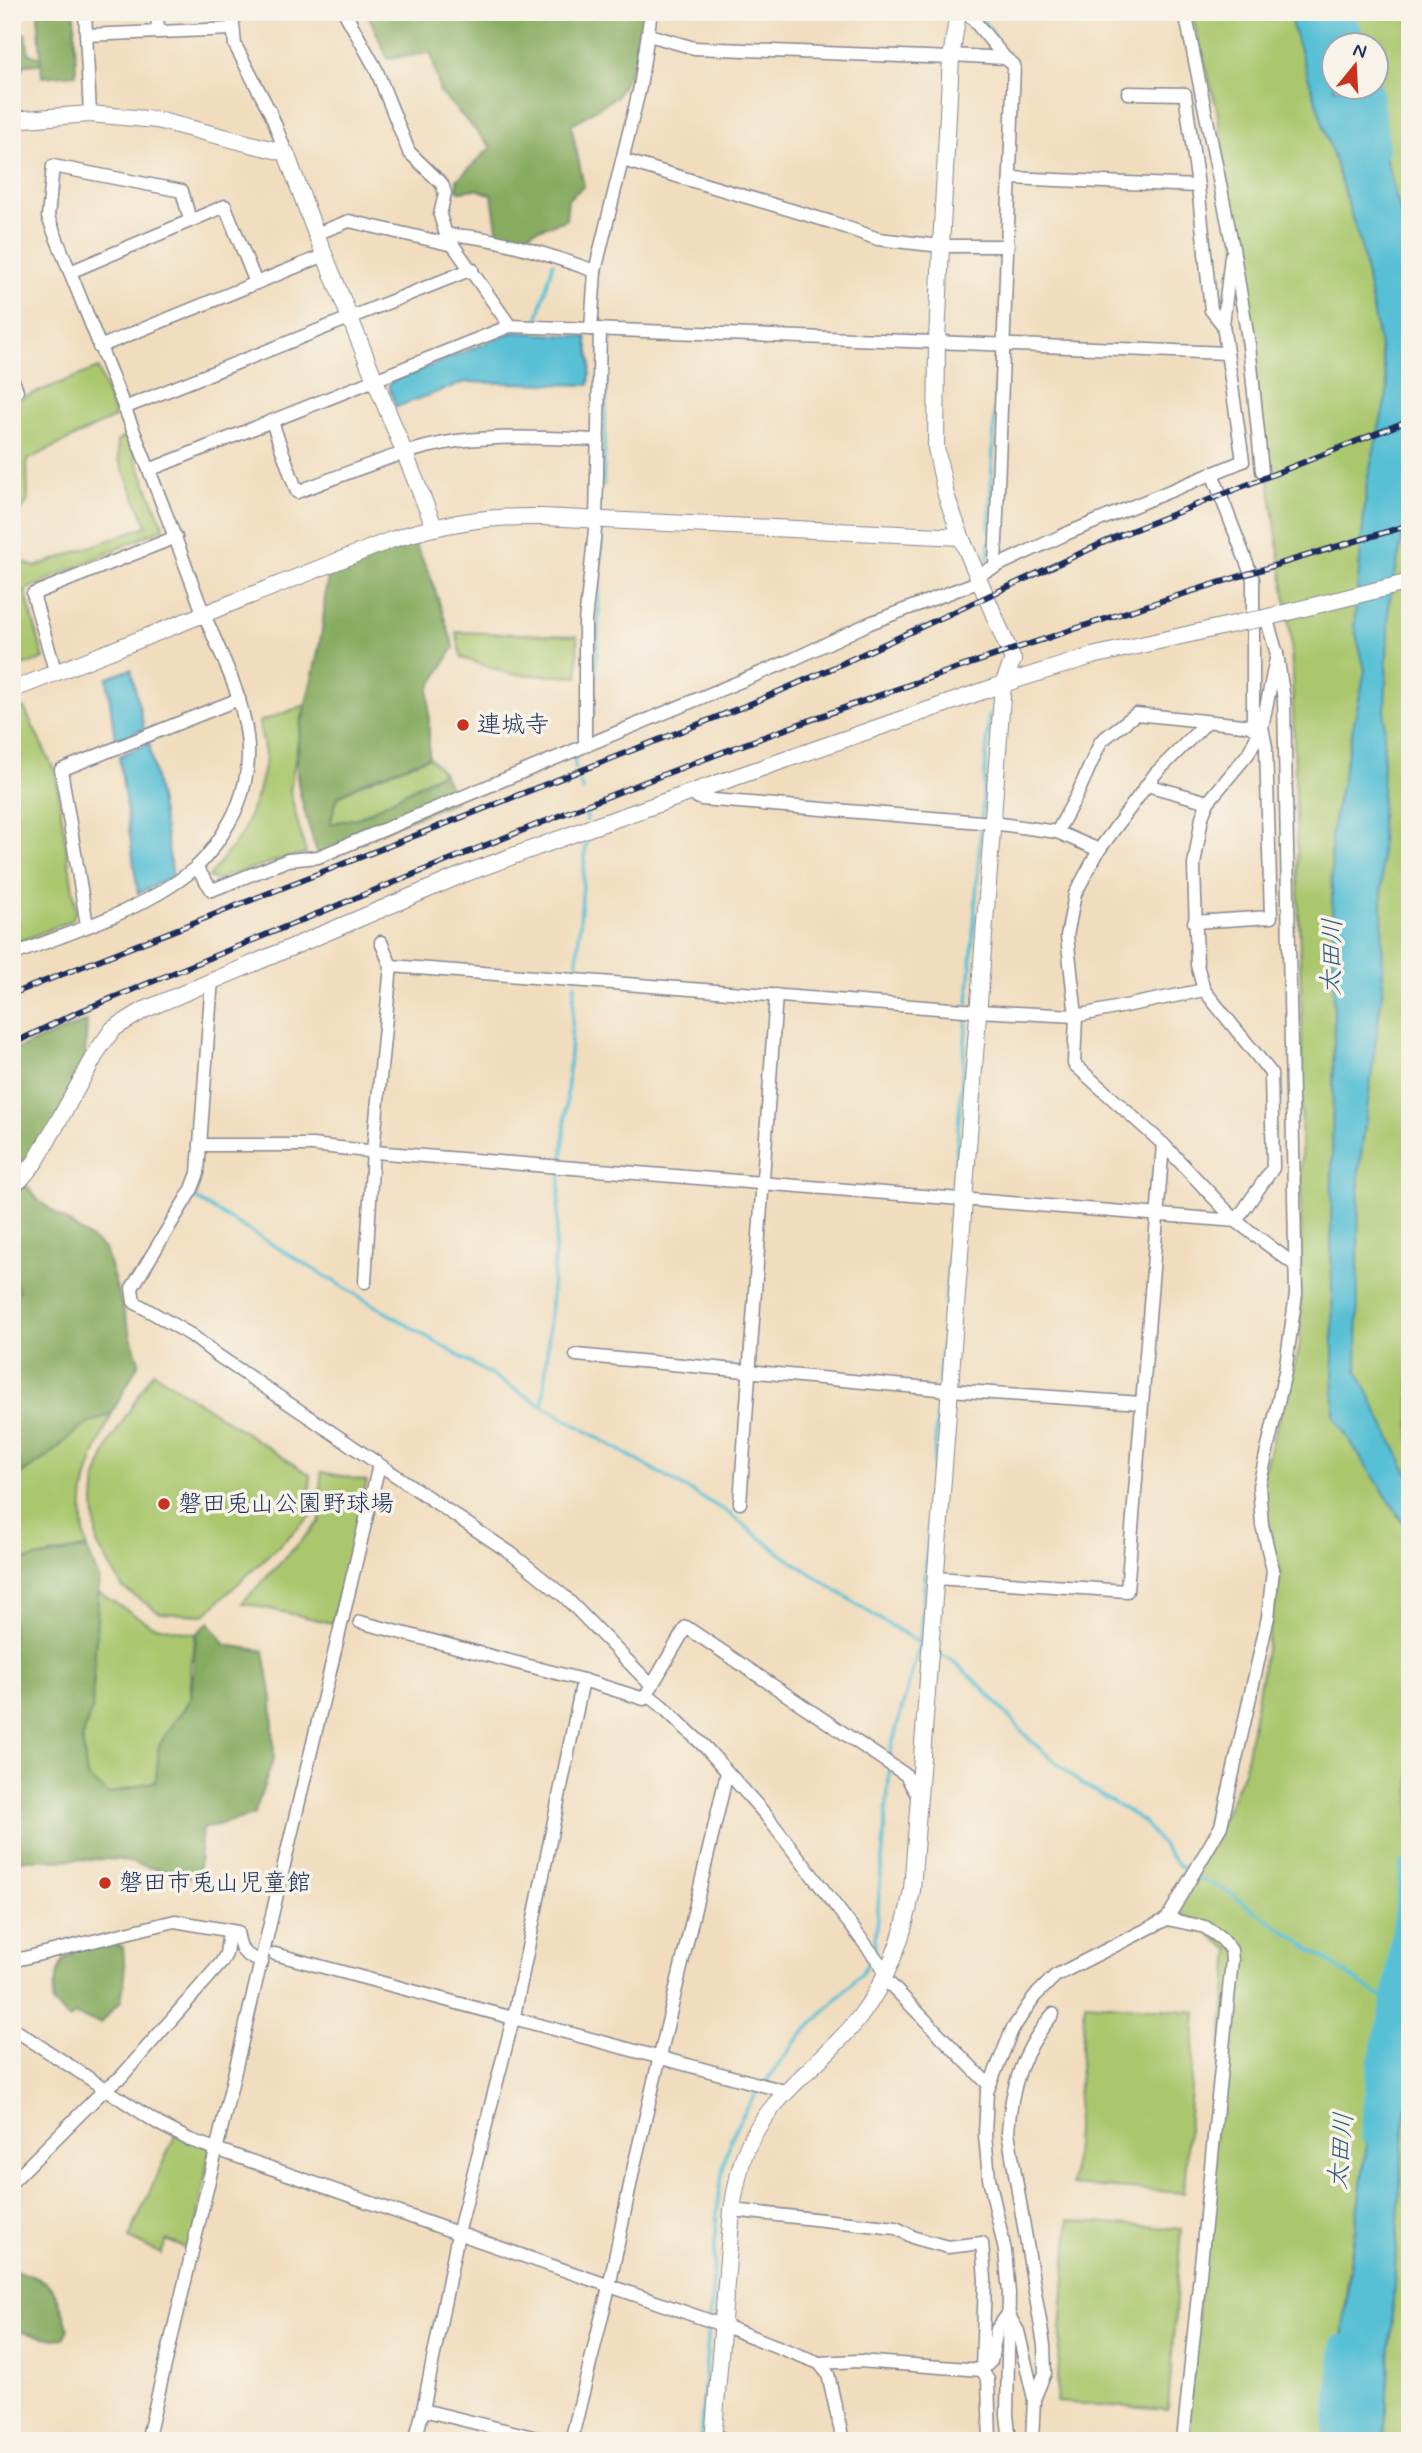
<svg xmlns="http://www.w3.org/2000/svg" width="1422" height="2453" font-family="Mynerve,'Klee One',sans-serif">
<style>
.green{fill:#aac76e;stroke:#627b66;stroke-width:2;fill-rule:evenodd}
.forest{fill:#87ac61;stroke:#516e60;stroke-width:2}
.water{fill:#58c0d5;stroke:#3a789a;stroke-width:2}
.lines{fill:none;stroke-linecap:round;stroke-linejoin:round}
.stream{stroke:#58c0d5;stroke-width:3.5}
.river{stroke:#58c0d5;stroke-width:19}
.minor-casing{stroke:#86868e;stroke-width:15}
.tertiary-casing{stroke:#86868e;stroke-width:18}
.minor{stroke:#fff;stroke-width:12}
.tertiary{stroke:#fff;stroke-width:16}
.rail-casing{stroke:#1b2f5e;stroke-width:6}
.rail{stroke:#f7f3e8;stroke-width:3.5;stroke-dasharray:10;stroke-linecap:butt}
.tertiary-bridge-casing{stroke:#86868e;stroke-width:18;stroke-linecap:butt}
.tertiary-bridge{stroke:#fff;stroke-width:16}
.poi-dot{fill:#c8321e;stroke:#f7f3e8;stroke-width:2.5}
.labels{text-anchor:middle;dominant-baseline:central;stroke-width:7;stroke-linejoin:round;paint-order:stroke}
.poi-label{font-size:24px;fill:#1b2f5e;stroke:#f7f3e8;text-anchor:start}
.water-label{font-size:26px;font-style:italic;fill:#2d5a82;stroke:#f7f3e8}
</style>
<rect width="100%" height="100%" fill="#f7f3e8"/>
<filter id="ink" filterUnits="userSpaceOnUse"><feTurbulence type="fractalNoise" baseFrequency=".0143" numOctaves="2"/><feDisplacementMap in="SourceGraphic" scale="14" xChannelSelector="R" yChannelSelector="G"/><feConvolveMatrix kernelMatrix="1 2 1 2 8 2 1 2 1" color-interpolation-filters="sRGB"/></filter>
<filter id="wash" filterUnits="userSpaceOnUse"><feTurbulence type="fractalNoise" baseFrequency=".00686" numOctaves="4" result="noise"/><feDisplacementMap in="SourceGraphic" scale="28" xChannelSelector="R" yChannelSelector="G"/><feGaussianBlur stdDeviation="1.57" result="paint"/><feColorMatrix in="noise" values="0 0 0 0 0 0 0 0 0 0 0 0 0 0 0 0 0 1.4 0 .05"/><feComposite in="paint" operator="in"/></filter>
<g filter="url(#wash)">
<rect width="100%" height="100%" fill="#f1ddbe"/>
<g class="green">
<path d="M1191 12H1410V1509L1397 1515 1410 1532V1886L1383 2037 1348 2275 1333 2441H1186L1230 1950 1174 1908 1213 1841 1244 1771 1280 1574 1259 1486 1300 1346 1302 1026 1291 637 1217 109ZM1334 46H1376V88H1334Z"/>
<polygon points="98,368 115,417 27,460 28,500 12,527 12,402"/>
<polygon points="126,435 164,528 25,590 44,659 12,669 12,557 35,567 147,526 119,460 117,442"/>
<polygon points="456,632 577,636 578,677 511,674 462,658"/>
<polygon points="306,705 301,720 290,792 306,854 288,857 215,880 209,877 243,832 258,792 266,759 259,722"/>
<polygon points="24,708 55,772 76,910 72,920 12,945 12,711"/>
<polygon points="429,757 443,772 361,817 330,824 337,798 361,784"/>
<polygon points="153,1372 310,1475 311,1516 204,1615 160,1613 123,1588 97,1544 94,1503 96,1477 111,1440"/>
<path d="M112 1413C91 1462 74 1493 87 1547L12 1563V1480L47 1457 81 1427Z"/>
<polygon points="321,1472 367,1481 332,1623 242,1603 320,1521"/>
<polygon points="98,1592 151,1625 196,1634 190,1665 191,1698 159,1745 156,1781 109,1794 87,1777 82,1738 92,1709"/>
<polygon points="1085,2003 1196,2012 1184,2193 1072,2185"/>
<polygon points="1410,2087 1410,2441 1384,2441 1404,2126"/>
<polygon points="176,2133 210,2148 192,2251 167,2240 161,2254 129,2238"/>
<polygon points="1069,2220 1181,2229 1168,2410 1056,2402"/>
</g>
<g class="forest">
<path d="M38 12H74L76 74 42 77 41 61 38 64 24 65C18 76 12 92 18 104L15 109 12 108V30L26 34 29 54 41 58Z"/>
<polygon points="367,12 649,12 649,35 617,96 571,125 584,186 568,199 566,220 532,231 525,240 498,235 492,195 477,189 460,191 457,189 457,180 491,147 440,92 431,53 388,59"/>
<path d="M410 534 430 575 454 647 429 689V757L368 780 337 797 330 824 361 817 443 772 456 801 318 857C312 834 298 797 297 774 296 727 313 683 321 637 326 610 322 591 332 564Z"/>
<polygon points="87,1021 84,1075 21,1179 39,1201 105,1249 139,1363 112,1413 81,1427 47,1457 12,1480 12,1298 19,1291 12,1276 12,1051"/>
<polygon points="87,1548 99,1579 92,1709 82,1738 87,1777 109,1794 156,1781 159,1745 191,1698 196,1634 209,1622 226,1645 264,1651 272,1699 274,1757 254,1815 202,1829 198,1879 116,1859 12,1860 12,1563"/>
<path d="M100 1940 123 1947 125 1975 121 2001 100 2023 75 2015 69 2019 52 2003C59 1960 58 1957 100 1940Z"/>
<path d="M14 2271C58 2280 55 2292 69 2329L64 2338 54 2339 12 2330V2274Z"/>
</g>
<g class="water">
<polygon points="1288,12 1347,12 1356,45 1334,46 1334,88 1367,88 1410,249 1410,502 1389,603 1381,820 1383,985 1359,1171 1357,1370 1410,1478 1410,1532 1334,1417 1331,1233 1334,1020 1331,834 1365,670 1354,626 1367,481 1388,389 1361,246"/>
<polygon points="513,332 586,337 591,363 589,385 465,382 396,407 389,387 390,382"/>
<polygon points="131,669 144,729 115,740 107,678"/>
<polygon points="149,743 173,876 138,894 119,756"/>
<path d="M1410 1886V2087L1404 2126 1384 2441H1333C1346 2254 1378 2070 1410 1886Z"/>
</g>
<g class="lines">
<g class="stream">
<polyline points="976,12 994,35"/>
<polyline points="537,321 553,263"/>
<polyline points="995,403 997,348"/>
<polyline points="603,486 608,336"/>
<polyline points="989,530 995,408"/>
<polyline points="988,560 989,542"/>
<polyline points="590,719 594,710 602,538"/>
<polyline points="575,769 575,755"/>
<polyline points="580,783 583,791"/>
<polyline points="586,812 587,821"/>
<polyline points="982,817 989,714"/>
<polyline points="576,976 586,842"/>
<polyline points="968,1004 981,827"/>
<polyline points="562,1164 575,984"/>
<polyline points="953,1194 967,1015"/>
<polyline points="196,1199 543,1406 727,1512 780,1553 878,1618 925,1646"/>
<polyline points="939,1383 953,1204"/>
<polyline points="543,1406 561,1173"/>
<polyline points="935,1651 952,1660 979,1684 1031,1741 1079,1782 1143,1821 1176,1863 1192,1876 1223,1889 1391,2004"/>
<polyline points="890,1760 890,1752 920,1643 939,1393"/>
<polyline points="874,1952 890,1768"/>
<polyline points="765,2083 796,2041 860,1975 871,1959"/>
<path d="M710 2317C716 2263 713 2190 731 2140 737 2122 749 2104 760 2089"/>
<polyline points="700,2441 709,2324"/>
</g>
<g class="river">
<polyline points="1344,12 1357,46"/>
<polyline points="1372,88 1380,149"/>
<polyline points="1370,2135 1377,2063 1391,2004 1410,1866"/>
<polyline points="1332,2441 1341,2344"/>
</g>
</g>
</g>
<g filter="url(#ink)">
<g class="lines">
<defs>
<g id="minor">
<polyline points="85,12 90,114"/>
<polyline points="157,12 158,31"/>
<polyline points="232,12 235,45 271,114 286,153"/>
<polyline points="967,12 1005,58"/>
<polyline points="1185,12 1233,248 1249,345 1262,471"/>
<polyline points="345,13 376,69 409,152 442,184 445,193 440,215 446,235 510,326"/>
<polyline points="86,35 233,29"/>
<polyline points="649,35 694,48 951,58"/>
<polyline points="951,55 1005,58 1014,65 995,567"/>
<polyline points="623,160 831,222 878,239 941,246 1008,246"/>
<polyline points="1010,178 1198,186"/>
<polyline points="316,234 349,221 453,245"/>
<path d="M446 235C493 235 551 256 595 271"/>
<polyline points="70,272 225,206 256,283"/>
<polyline points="1223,325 1231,256"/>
<polyline points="591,329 595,271 640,87 651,12"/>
<polyline points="99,347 325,255"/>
<polyline points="12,378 17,391 12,393"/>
<polyline points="124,408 472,269"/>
<path d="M272 422 297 492C349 473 402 449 457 441 504 435 551 438 598 440"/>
<polyline points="149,470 510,326 1227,353"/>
<polyline points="1212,473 1253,579 1253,728"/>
<polyline points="977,575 1068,533 1243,461 1223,325 1211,310 1198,186 1185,94 1128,93"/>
<polyline points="56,674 33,594 176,537"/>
<polyline points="1207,722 1155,774 1099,850 1075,894 1067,936 1076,1016 1074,1064 1163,1144 1236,1221 1295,1265"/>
<polyline points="585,745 585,622 596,521 600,329"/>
<polyline points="1147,785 1208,802"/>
<polyline points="689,793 701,799 993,823 1057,832 1099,850"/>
<polyline points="1057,832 1077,795 1101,741 1136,714 1262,727 1266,747 1271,917 1194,922"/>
<polyline points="196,867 212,890 288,860 318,857 794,659 870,623 980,581"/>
<polyline points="87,925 61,770 239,699"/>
<path d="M12 955C73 931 143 911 194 869 207 858 221 838 229 823 244 798 251 765 247 736 241 688 216 646 199 602 152 472 99 345 48 217L53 166 182 191 190 220"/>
<polyline points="391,966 977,1011 1076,1016 1204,990"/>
<polyline points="212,979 198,1173 192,1189 132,1288 134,1302 191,1335 217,1355 512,1554 565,1597 652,1686"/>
<polyline points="200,1145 312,1145 386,1153 1236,1221 1273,1168 1271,1073 1204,990 1197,965 1194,865 1202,817 1208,802 1248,754 1262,727 1277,654"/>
<polyline points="365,1282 373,1151 391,966 381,942"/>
<polyline points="576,1355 949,1390 1141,1403"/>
<polyline points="740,1503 776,995"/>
<polyline points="936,1578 1127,1591 1163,1144"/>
<polyline points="360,1622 583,1680 644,1699 686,1627 906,1775 919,1799"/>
<polyline points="647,1694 662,1706 706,1748 765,1814 882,1966 885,1979 989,2085"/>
<polyline points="1167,1919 1221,1826 1268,1617 1273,1570 1262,1525 1259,1486 1285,1372 1296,1294 1284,700 1277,654 1266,617"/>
<polyline points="275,1954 788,2092"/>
<path d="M12 1961 175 1921 237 1932C241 1953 243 1954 262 1962"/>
<polyline points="12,2028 159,2124 190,2140 722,2325 819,2363 828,2374 843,2441"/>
<polyline points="12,2182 105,2089 121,2077 221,1963 226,1954 229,1932"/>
<polyline points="732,2210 896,2228 915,2238 948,2247 982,2243 985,2279 982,2370 988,2380 990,2441"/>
<polyline points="819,2363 858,2361 982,2370 991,2361 997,2329 1008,2314 1018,2331 1034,2399 1032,2441"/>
<path d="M1034 2399 1045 2373 1044 2345 1008 2132C1011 2086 1023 2050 1053 2014"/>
<polyline points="423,2410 549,2441"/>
<polyline points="714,2434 728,2441"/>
<polyline points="147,2441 379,1465"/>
<polyline points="415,2441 423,2410 458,2234 515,2011 583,1680"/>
<polyline points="571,2441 609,2287 634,2166 727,1773"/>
<polyline points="1010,2441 1007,2415 1009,2293 1005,2251 989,2178 985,2135 987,2092 1012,2030 1034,1997 1055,1976 1167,1919 1205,1927 1222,1939 1231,1950 1232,1960 1183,2441"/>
</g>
<g id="tertiary">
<polyline points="12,120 90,114 157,120 286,153 316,234 434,526"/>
<polyline points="1260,619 1410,582"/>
<path d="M12 690 391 540C442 523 488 516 542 517L961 537"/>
<polyline points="12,1185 21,1179 36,1161 100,1047 113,1029 144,1010 464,874 592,827 1003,684 1092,656 1243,622"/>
<path d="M713 2441 732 2210C735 2191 738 2172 745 2153 766 2097 823 2064 859 2018 888 1979 904 1938 912 1890L1003 684 1013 660 961 537 946 495 936 448 937 342 941 246 951 58 958 12"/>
</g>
</defs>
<use href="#minor" class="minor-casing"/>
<use href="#tertiary" class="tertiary-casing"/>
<use href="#minor" class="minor"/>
<use href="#tertiary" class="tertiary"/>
<defs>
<g id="rail">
<polyline points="12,994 750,704 826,671 1118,536 1410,420"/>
<path d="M12 1044 76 1013C276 931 476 847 678 769 918 678 1163 597 1410 525"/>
</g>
</defs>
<use href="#rail" class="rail-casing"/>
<use href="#rail" class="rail"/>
<defs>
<polyline id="tertiary-bridge" points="1243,622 1260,619"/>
</defs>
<use href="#tertiary-bridge" class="tertiary-bridge-casing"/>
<use href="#tertiary-bridge" class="tertiary-bridge"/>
</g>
</g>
<g class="poi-dot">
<circle cx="463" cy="725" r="7"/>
<circle cx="164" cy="1504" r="7"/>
<circle cx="105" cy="1883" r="7"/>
</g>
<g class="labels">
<g class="poi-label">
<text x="477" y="725">連城寺</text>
<text x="178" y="1504">磐田兎山公園野球場</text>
<text x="119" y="1883">磐田市兎山児童館</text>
</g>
<g class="water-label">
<text transform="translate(1333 957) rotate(-89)">太田川</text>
<text transform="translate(1342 2151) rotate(-85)">太田川</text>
</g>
</g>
<rect width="1422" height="2453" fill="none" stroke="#f7f3e8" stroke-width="42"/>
<g transform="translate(1355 66) rotate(18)"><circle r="33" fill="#f7f3e8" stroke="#9fa5b1" stroke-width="2"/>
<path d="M0-5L12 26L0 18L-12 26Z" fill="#c8321e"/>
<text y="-10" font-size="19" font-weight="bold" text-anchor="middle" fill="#1b2f5e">N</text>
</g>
</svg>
